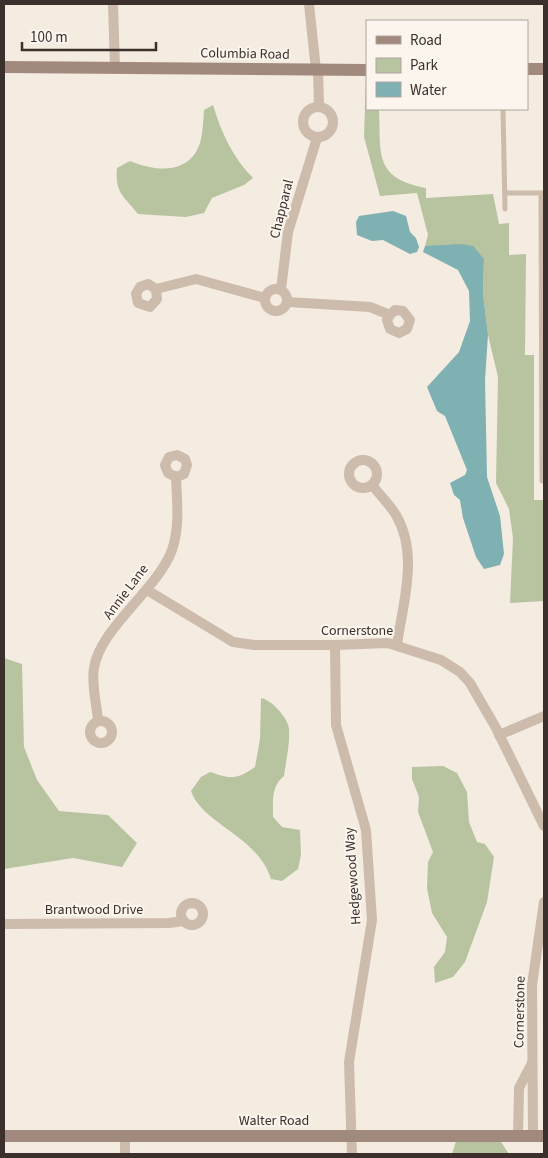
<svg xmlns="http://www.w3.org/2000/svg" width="548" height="1158" font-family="'Source Sans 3',sans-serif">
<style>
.green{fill:#b8c4a0}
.water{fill:#7fb0b2}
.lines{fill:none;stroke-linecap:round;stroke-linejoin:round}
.lane{stroke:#cdbbac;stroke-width:5}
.street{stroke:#cdbbac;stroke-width:10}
.secondary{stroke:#a18a7d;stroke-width:12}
.labels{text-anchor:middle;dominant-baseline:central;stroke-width:4;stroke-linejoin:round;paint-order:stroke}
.street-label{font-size:14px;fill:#3b302b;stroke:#fbf5ee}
</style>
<rect width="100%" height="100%" fill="#f4ebe1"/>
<g class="green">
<path d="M366 78 367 109H379C381 153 373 178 426 188V198L493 194 499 224 509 223V255L526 254 525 355H534V500H544V601L510 603 513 538 509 509 496 483 498 377 488 335 483 293 484 259 443 246H425L428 235 417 193 380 196 364 137Z"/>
<path d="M213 105C221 132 233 158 253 178L244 185 212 198 204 213 186 217 138 214C123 195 115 193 117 168L130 161C151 170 182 175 196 152 203 141 203 123 204 110Z"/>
<polygon points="4,658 22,664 24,747 37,780 59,811 108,815 137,843 122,867 73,858 4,869"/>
<path d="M261 698C272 700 288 718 289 729 290 744 286 761 284 776 271 786 273 801 273 817L282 827 300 830 301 855 298 869 282 881 271 879C258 836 202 824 191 791L201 777 210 772C230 779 237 780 255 767L260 739Z"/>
<polygon points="443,766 457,773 467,792 469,822 477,842 485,844 494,857 487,902 465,962 453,977 435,983 434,967 445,952 447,937 432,913 427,888 428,862 433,852 418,812 419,797 412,779 412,767"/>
<polygon points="457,1138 499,1139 509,1154 452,1154"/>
</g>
<g class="water">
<polygon points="393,211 406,216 410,232 416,238 419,247 417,252 410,254 383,240 372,241 357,235 356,222 359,216"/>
<polygon points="462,244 473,246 484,259 483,293 488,335 485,380 487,477 500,516 504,554 500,565 484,569 476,557 463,518 460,500 454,495 450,483 465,475 467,470 445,416 437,411 427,387 459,352 470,321 469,291 458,270 423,252 425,246"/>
</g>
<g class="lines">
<g class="lane">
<polyline points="503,109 505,209"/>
<polyline points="505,193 544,193"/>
<polyline points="541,193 542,481 544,481"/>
</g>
<g class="street">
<polyline points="113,4 115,67"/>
<polyline points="309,4 316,70"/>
<polyline points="318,70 319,107"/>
<circle cx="318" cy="122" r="15"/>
<circle cx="276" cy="300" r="11"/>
<polyline points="156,289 148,284 140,287 136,294 138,303 150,307 157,299 156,289 196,279 265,298"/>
<polyline points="281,289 288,232 317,138"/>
<polyline points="288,302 370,307 390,315 395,310 403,311 410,320 407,329 399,333 390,329 387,320 390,315"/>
<circle cx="363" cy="474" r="14"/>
<path d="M372 485C380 495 390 505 396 515 419 554 403 603 397 644"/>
<polyline points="147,590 233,642 254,645 335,645 388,643 441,660 460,672 470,683 496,728 544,826"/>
<polyline points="335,645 336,725 366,830 372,920 349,1062 352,1154"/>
<circle cx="101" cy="732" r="11"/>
<path d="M98 721C97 705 91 684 94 668 100 628 158 589 172 550 180 527 177 501 176 477L168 473 165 465 169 457 177 455 185 459 187 465 184 474 176 477"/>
<polyline points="499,735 544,716"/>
<circle cx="192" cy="914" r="11"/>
<polyline points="4,924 169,923 184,921"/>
<polyline points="125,1135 125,1154"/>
<polyline points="518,1135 519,1088 532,1063"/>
<polyline points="533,1136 532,985 544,902"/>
</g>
<g class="secondary">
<polyline points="4,67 367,70"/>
<polyline points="527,69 544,69"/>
<polyline points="4,1136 544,1136"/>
</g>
</g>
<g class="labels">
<g class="street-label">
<text transform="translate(245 54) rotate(1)">Columbia Road</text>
<text transform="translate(282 209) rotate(-76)">Chapparal</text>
<text transform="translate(126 592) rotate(-53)">Annie Lane</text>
<text x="357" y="631">Cornerstone</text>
<text transform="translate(353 876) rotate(-94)">Hedgewood Way</text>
<text x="94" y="910">Brantwood Drive</text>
<text transform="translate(520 1012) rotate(-89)">Cornerstone</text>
<text x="274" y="1121">Walter Road</text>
</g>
</g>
<rect width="548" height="1158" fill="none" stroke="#3b302b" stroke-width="10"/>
<rect x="366" y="20" width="162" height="90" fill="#fbf5ee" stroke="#aea6a0"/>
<rect x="376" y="36" width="25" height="8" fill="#a18a7d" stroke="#aea6a0"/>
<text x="410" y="45" font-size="15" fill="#3b302b">Road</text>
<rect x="376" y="58" width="25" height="15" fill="#b8c4a0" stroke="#aea6a0"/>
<text x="410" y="70" font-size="15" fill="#3b302b">Park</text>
<rect x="376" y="82" width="25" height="15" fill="#7fb0b2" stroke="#aea6a0"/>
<text x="410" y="95" font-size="15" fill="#3b302b">Water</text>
<path d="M22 42v8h134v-8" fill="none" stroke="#3b302b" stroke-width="2.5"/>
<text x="30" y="42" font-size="15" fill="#3b302b" stroke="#fbf5ee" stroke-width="4" paint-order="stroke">100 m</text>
</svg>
